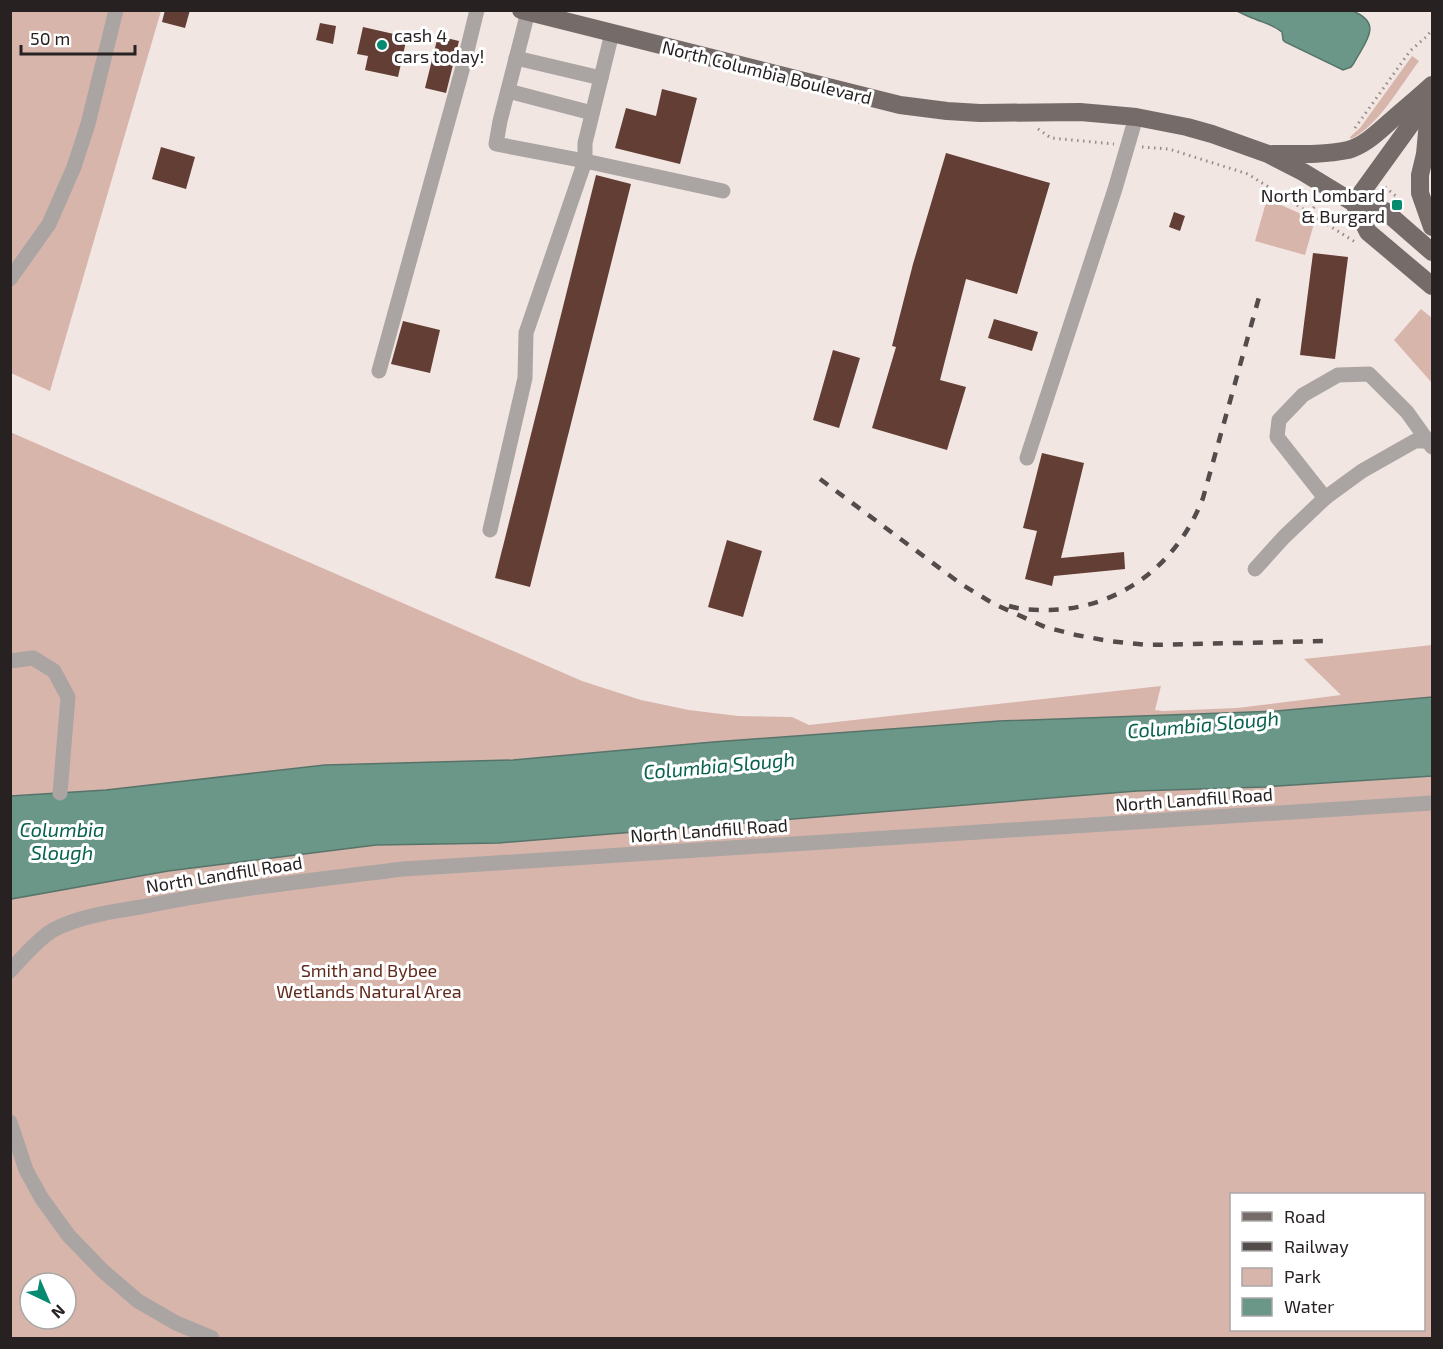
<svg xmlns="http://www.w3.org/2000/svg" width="1443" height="1349" font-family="'Exo 2',sans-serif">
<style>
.green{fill:#d8b5ab;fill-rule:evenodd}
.water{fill:#6b9789;stroke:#57746a;stroke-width:1.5}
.building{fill:#623e35}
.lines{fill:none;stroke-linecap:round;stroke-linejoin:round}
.path{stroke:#958c8a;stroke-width:3;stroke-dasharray:1.5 4.5;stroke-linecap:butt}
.minor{stroke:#aaa5a3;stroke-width:15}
.major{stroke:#756c6a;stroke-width:18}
.rail{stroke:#534c4b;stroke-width:4.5;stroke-dasharray:10 10;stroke-linecap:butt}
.poi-dot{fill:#078b70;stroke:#fff;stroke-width:2}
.labels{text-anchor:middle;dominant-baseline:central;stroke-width:6;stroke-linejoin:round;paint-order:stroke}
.poi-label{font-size:18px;fill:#272221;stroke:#fff;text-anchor:start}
.street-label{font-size:18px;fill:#272221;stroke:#fff}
.park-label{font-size:18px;fill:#612a1d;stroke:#fff}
.water-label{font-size:20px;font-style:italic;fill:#07624e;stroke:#fff}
</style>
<rect width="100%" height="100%" fill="#f2e6e3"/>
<g class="green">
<polygon points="11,11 161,11 50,391 11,373"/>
<path d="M1412 56 1419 61C1401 85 1378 126 1351 139L1350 137 1360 128Z"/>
<polygon points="1267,199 1315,220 1305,255 1255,241"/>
<polygon points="1421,309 1432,318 1432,383 1394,340"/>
<path d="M10 432 582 681 641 700 689 710 738 716 792 717 809 725 1161 686 1155 710 1163 711 1237 708 1341 695 1304 659 1432 645V1338H11ZM1232 1194H1424V1330H1232ZM30 1283H66V1319H30Z"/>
</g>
<g class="water">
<path d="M1237 11H1353C1384 24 1365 42 1354 63L1351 67 1343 70 1285 42 1283 40 1282 32C1274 25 1264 23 1255 19 1249 17 1243 14 1237 11Z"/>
<polygon points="1432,697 1432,776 1264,787 1137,791 499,843 376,845 168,871 11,899 11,796 106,790 325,765 513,760 713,742 999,721 1276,711"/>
</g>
<g class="building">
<polygon points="165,10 190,10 185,28 162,22"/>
<polygon points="320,23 336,26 333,44 316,40"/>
<polygon points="363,27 407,37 398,77 365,70 368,56 357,54"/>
<polygon points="438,36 459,41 446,93 425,88"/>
<polygon points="662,89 697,98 680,164 615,148 626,108 656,116"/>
<polygon points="161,147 195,157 186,189 152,179"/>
<polygon points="946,153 1050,183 1017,294 966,279 940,380 966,387 947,450 872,428 896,347 892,346 913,264"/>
<polygon points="596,175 631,184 530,587 495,578"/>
<polygon points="1174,212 1185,216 1180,231 1169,227"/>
<polygon points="1313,253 1348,257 1335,359 1300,355"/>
<polygon points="994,319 1038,332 1032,351 988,338"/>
<polygon points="403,321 440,330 430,373 391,364"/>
<polygon points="833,350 860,358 839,428 813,420"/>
<polygon points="1042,453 1084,463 1061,558 1124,552 1125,569 1054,576 1052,586 1025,579 1037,531 1023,528"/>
<polygon points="727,540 762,551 743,617 708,607"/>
</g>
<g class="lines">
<g class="path">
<polyline points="1355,128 1410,51 1426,37 1432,30"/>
<polyline points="1038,129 1051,138 1114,144"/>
<polyline points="1142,147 1169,149 1248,174 1355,242"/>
<polyline points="1385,187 1397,197 1395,199"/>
<polyline points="1310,213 1319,200"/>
</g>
<g class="minor">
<polyline points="612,33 585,143 585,161 723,191"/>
<polyline points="516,58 601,78"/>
<polyline points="508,91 592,113"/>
<polyline points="10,279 49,224 74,167 88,124 116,10"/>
<polyline points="379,371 464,63 477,10"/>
<polyline points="1027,458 1115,189 1136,117"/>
<polyline points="1325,498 1277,437 1279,420 1303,395 1338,375 1369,374 1407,412 1432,447"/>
<polyline points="490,530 525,378 526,333 585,161 496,144 500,121 528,12"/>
<polyline points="1255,569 1284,537 1325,498 1362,471 1415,441 1432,441"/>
<polyline points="10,661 33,658 54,671 68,697 60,793"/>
<path d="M10 971C22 958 38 939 53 930 80 916 111 912 141 907 227 889 315 880 403 869L1432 803"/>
<polyline points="10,1122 26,1170 42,1199 69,1236 103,1271 138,1301 176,1323 212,1338"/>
</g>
<g class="major">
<polyline points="521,10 900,105 947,111 980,113 1080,112 1103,114 1136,117 1187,127 1212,134 1268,154 1303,172 1354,203 1385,211 1432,252"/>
<polyline points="1430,100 1425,154 1420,175 1420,193 1432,227"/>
<path d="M1273 154C1298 154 1324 155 1348 150 1366 145 1380 130 1394 118 1407 107 1420 96 1432 85"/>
<polyline points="1354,203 1432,95"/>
<polyline points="1354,203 1368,232 1432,286"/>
</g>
<g class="rail">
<polyline points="820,479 961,584 994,604 1045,627 1076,635 1109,641 1147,645 1328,641"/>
<path d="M1009 606C1022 610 1037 610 1050 610 1122 608 1178 563 1203 498L1261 290"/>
</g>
</g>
<g class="poi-dot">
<circle cx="382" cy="45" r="6"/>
<rect x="1391" y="199" width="12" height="12" rx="3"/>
</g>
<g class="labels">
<g class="poi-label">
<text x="394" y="35">cash 4<tspan x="394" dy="21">cars today!</tspan></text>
<text x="1385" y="195" text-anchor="end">North Lombard<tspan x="1385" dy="21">&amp; Burgard</tspan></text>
</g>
<g class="street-label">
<text transform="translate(767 72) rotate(14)">North Columbia Boulevard</text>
<text transform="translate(1194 799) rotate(-4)">North Landfill Road</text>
<text transform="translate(709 830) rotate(-4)">North Landfill Road</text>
<text transform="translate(224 874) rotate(-9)">North Landfill Road</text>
</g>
<g class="park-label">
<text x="369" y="970">Smith and Bybee<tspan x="369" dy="21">Wetlands Natural Area</tspan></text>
</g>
<g class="water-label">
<text transform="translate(1203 724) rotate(-5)">Columbia Slough</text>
<text transform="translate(719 765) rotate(-5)">Columbia Slough</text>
<text x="62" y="829">Columbia<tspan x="62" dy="23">Slough</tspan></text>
</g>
</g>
<rect width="1443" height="1349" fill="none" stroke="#272221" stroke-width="24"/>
<rect x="1230" y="1193" width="195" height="138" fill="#ffffff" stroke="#a9a7a6" stroke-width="1.5"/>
<rect x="1242" y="1212" width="30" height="9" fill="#756c6a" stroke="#a9a7a6" stroke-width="1.5"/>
<text x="1284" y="1223" font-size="18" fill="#272221">Road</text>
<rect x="1242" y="1242" width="30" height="9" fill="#534c4b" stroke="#a9a7a6" stroke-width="1.5"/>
<text x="1284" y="1253" font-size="18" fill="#272221">Railway</text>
<rect x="1242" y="1268" width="30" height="18" fill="#d8b5ab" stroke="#a9a7a6" stroke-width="1.5"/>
<text x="1284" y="1283" font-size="18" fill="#272221">Park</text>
<rect x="1242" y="1298" width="30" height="18" fill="#6b9789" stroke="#a9a7a6" stroke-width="1.5"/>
<text x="1284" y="1313" font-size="18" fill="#272221">Water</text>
<g transform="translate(48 1301) rotate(136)"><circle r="28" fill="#ffffff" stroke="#a9a7a6" stroke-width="1.5"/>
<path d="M0-4.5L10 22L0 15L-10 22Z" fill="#078b70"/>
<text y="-9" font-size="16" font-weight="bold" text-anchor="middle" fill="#272221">N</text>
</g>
<path d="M21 45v9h114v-9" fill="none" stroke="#272221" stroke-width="3"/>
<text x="30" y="45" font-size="18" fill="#272221" stroke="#ffffff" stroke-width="4.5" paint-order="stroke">50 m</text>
</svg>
